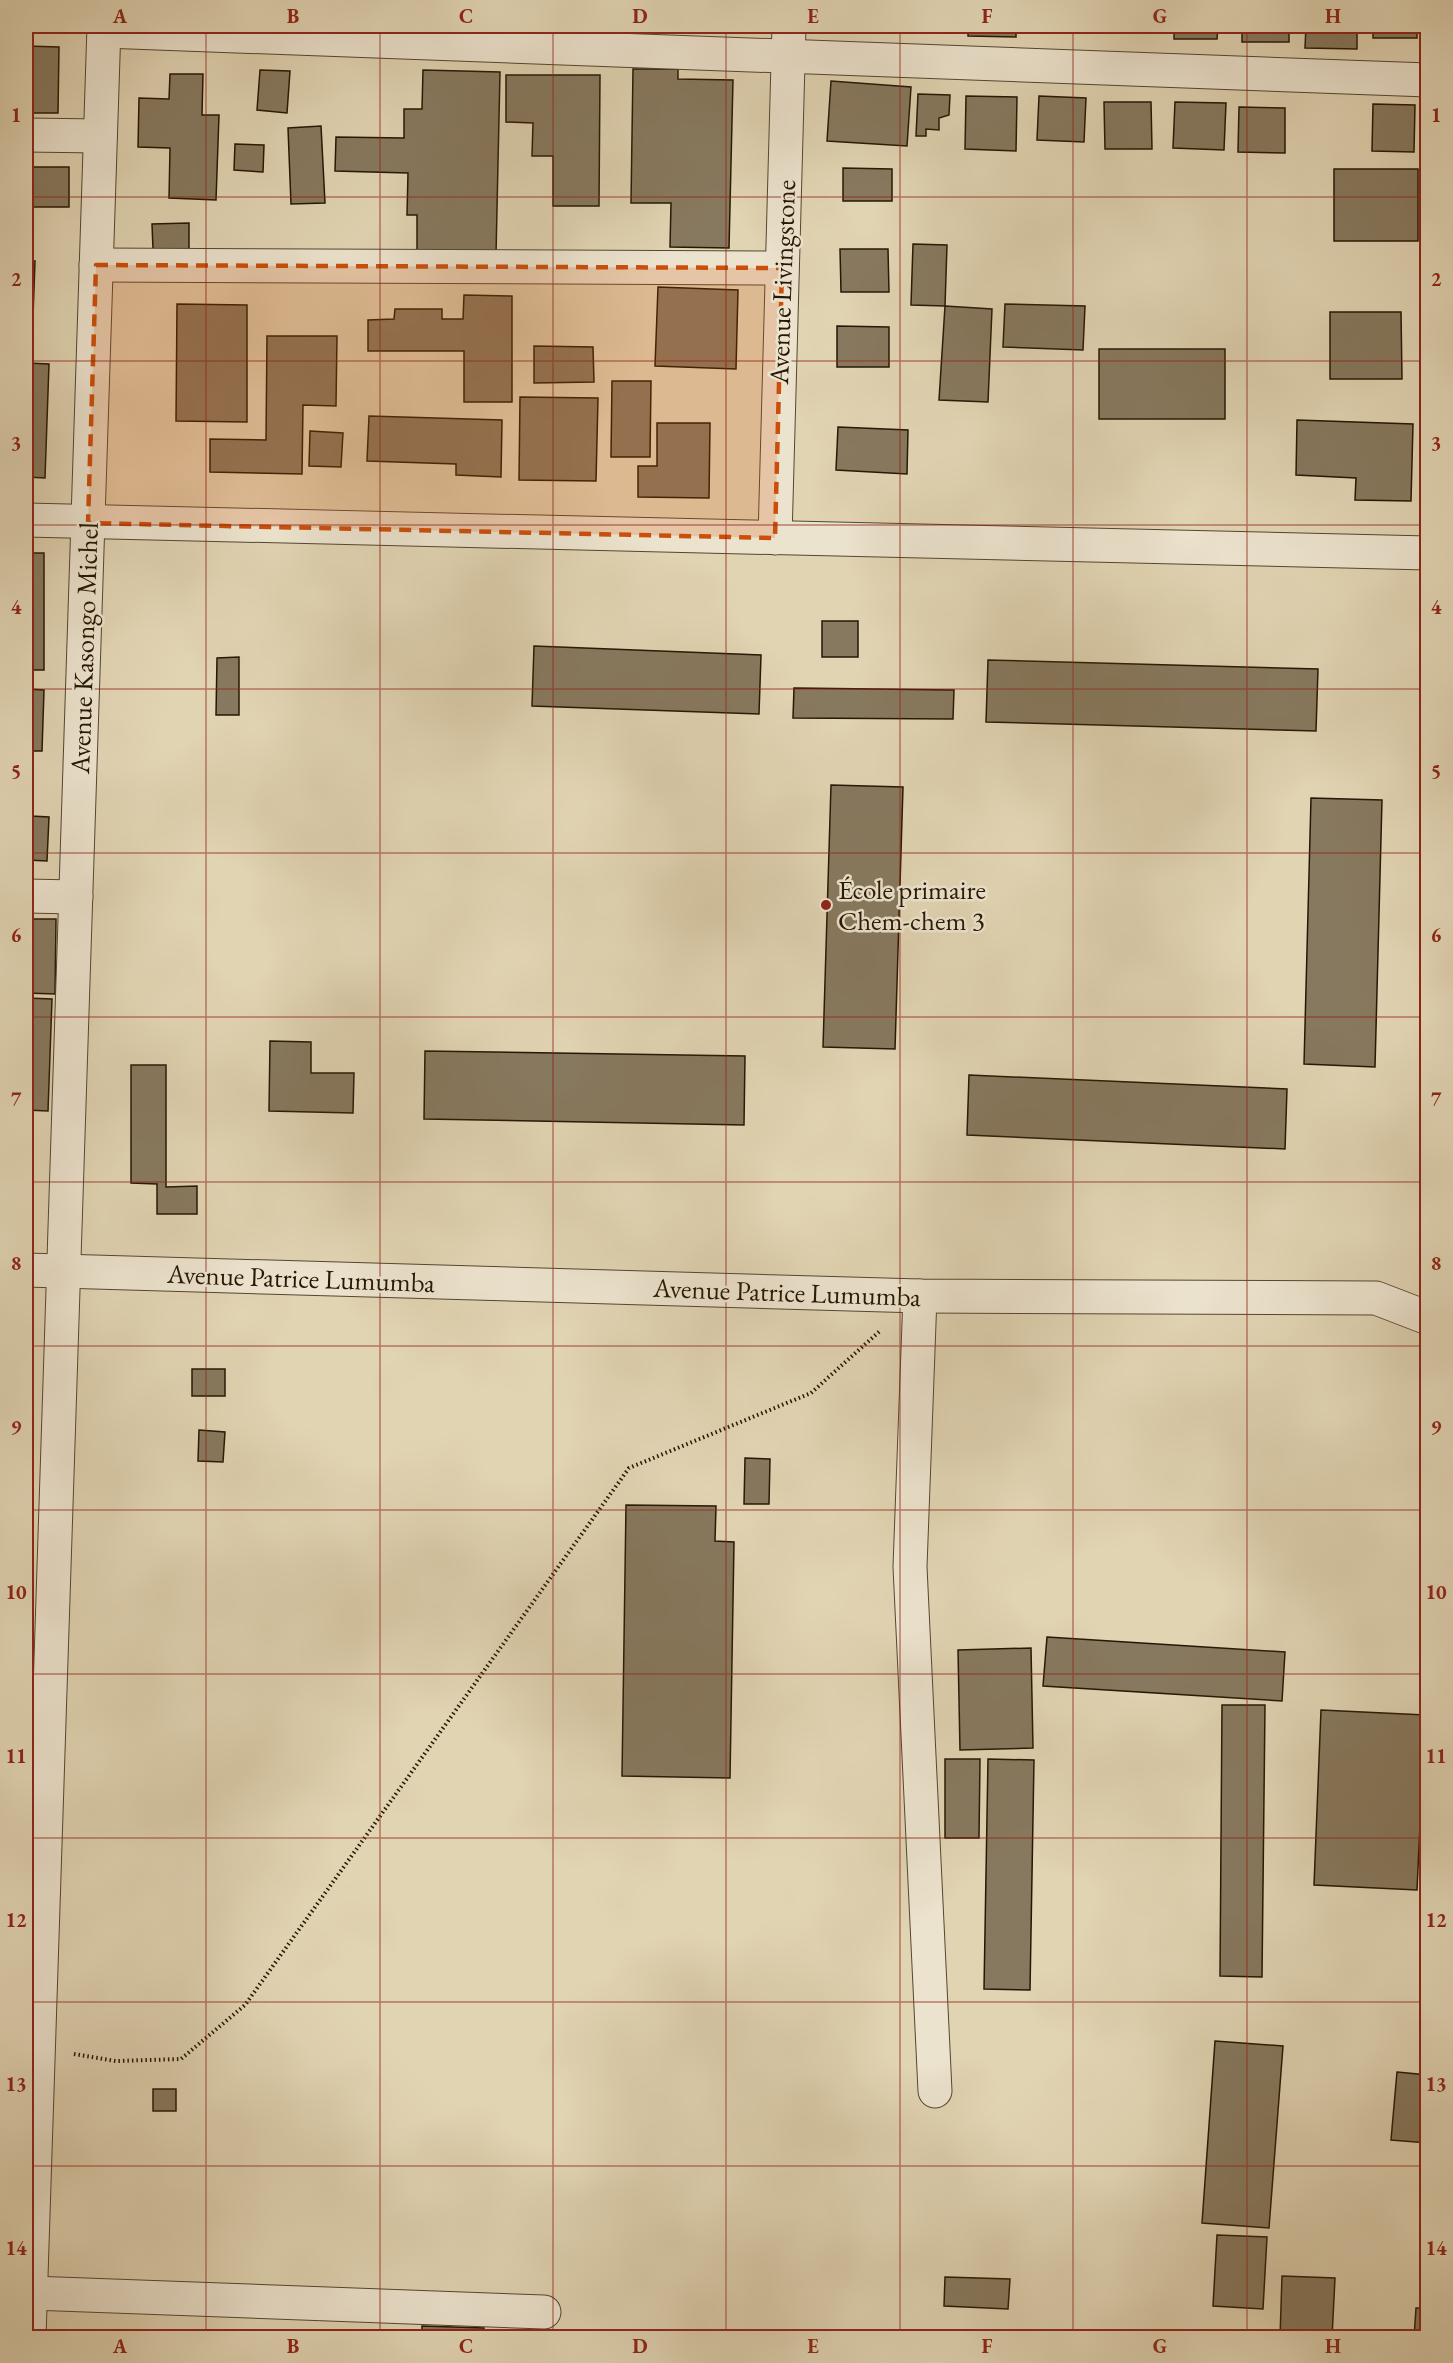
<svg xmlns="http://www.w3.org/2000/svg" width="1453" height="2363" font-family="'EB Garamond',serif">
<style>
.building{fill:#87795f;stroke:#261704;stroke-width:1.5}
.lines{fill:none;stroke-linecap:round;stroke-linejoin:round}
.minor-casing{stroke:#554630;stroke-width:35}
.path{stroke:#261704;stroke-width:4;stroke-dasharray:1.5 3;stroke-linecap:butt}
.minor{stroke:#ece3ce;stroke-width:33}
.marked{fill:#cb4f0b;fill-opacity:0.2;stroke:#cb4f0b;stroke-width:4.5;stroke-dasharray:12 8;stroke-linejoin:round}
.grid{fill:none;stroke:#8f2418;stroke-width:1.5;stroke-opacity:0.55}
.poi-dot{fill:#8f2418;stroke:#ece3ce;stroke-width:2}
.labels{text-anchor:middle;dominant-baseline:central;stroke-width:5;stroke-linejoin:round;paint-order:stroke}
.street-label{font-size:27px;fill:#261704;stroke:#ece3ce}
.poi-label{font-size:27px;fill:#261704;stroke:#ece3ce;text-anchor:start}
.neatline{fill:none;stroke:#8f2418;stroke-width:2}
.grid-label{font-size:20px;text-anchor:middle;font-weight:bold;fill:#8f2418}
</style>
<rect width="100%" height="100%" fill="#e1d4b3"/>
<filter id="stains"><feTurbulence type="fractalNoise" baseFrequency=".00333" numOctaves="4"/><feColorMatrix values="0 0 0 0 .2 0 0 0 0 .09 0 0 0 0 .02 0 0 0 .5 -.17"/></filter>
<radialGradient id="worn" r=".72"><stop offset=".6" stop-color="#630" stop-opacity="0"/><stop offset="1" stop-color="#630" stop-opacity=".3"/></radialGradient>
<g class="building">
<polygon points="849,26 920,26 921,32 849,33"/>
<polygon points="968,26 1016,26 1016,37 968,36"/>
<rect x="1036" y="26" width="37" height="7"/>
<polygon points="1108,26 1149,26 1149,31 1108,32"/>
<polygon points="1174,26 1218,26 1217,39 1174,39"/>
<rect x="1242" y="26" width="47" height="16"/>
<polygon points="1306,26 1357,26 1357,49 1305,48"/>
<rect x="1373" y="26" width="44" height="12"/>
<polygon points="26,46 59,47 58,113 26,113"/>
<polygon points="633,69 678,69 678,79 733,80 729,248 670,247 671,203 631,203"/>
<polygon points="260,70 290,71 287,113 257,110"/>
<polygon points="423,70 500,72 496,255 417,253 417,215 407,215 408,173 335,171 336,137 404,138 404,109 422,109"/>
<polygon points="170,74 203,74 202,115 219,115 216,200 169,198 170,148 138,147 139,98 169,99"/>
<polygon points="506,75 600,75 599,206 553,206 553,156 532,156 533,123 506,122"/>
<polygon points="831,81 911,87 907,146 827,141"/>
<polygon points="918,94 950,95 949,115 939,118 939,130 926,129 926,136 916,136"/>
<polygon points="966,96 1017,97 1016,151 965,149"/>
<polygon points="1039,96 1086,98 1084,142 1037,140"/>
<polygon points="1104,102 1151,102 1152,149 1105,149"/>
<polygon points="1175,102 1226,103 1224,150 1173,148"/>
<polygon points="1373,104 1415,105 1414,152 1372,151"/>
<polygon points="1239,107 1285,108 1285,153 1238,152"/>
<polygon points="321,126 325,203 291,204 288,128"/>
<polygon points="235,144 264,145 263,172 234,170"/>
<rect x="26" y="167" width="43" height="40"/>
<polygon points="843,168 892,169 892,201 843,201"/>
<rect x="1334" y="169" width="84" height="72"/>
<polygon points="189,223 189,249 153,249 152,224"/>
<polygon points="913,244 947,245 945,306 911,305"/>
<polygon points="840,249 888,249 889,292 841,292"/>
<polygon points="26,261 35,261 33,317 26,317"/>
<polygon points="658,287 738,290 736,369 655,366"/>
<polygon points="464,295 512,296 512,402 464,402 464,351 368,351 368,320 394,319 395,309 442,309 442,319 463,319"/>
<polygon points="177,304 247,305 247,422 176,421"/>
<polygon points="1005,304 1085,306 1083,350 1003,347"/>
<polygon points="945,306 992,309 988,402 939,400"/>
<polygon points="1330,312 1401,312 1402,379 1330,379"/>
<polygon points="837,326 889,327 889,367 837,367"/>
<polygon points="267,336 337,336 336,406 303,405 302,474 210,472 210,439 266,440"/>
<polygon points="534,346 593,347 594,382 534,383"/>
<rect x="1099" y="349" width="126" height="70"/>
<polygon points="26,363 49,364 45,478 26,477"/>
<polygon points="612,381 651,381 650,457 611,457"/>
<polygon points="520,397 598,398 596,481 519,480"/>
<polygon points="369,416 502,420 501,477 456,475 456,464 367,461"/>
<polygon points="1297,420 1413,424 1411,501 1355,500 1356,478 1296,475"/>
<polygon points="657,423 710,423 709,498 638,497 638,466 657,466"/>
<polygon points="838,427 908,430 907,474 836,470"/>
<polygon points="310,431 343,433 341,467 309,466"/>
<rect x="26" y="553" width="18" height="117"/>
<rect x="822" y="621" width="36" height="36"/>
<polygon points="534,646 761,655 759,714 532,706"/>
<polygon points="239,657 239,715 216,715 217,658"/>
<polygon points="988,660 1318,669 1316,731 986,722"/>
<polygon points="794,688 954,690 953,719 793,718"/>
<polygon points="26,689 44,690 42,751 32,751 32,734 26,734"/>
<polygon points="26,734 32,734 28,783 26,783"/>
<polygon points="831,785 903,787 895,1049 823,1047"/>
<polygon points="1311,798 1382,800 1375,1067 1304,1064"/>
<polygon points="26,802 31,802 31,816 49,817 47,861 27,860 29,822 26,821"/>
<polygon points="26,919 56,919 55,994 26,993"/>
<polygon points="26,998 52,999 48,1111 26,1110"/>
<polygon points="270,1041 311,1042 311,1073 354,1073 353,1113 269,1111"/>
<polygon points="425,1051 745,1056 744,1125 424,1119"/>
<polygon points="131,1065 166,1065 166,1187 197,1186 197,1214 157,1214 157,1184 131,1183"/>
<polygon points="969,1075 1287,1089 1285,1149 967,1135"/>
<rect x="192" y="1369" width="33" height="27"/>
<polygon points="199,1430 225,1432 223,1462 198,1461"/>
<polygon points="745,1458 770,1459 769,1504 744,1504"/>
<polygon points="626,1505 716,1506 715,1541 734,1542 730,1778 622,1776"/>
<polygon points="26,1510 30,1510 29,1531 26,1531"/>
<polygon points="1047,1637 1285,1652 1282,1701 1043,1686"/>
<polygon points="1031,1648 1033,1748 960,1750 958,1650"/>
<polygon points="1222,1705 1265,1705 1262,1977 1220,1976"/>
<polygon points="1321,1710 1425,1715 1417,1890 1314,1885"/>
<polygon points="945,1759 980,1759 979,1838 945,1838"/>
<polygon points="988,1759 1034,1760 1030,1990 984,1989"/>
<polygon points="26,1848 30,1848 30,1864 26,1865"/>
<polygon points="1215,2041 1283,2046 1269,2228 1202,2223"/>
<polygon points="1397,2072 1428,2075 1428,2143 1391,2140"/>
<rect x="153" y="2089" width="23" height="22"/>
<polygon points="1217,2235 1267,2237 1263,2309 1213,2306"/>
<polygon points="1282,2276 1335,2278 1332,2338 1280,2338"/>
<polygon points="945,2277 1010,2279 1008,2309 944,2306"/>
<polygon points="1416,2308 1428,2308 1428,2338 1414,2338"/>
<polygon points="422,2326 484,2328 483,2338 422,2338"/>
<polygon points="803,2330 865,2337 865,2338 802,2338"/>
</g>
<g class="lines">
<defs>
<g id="minor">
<polyline points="104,31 1428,80"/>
<polyline points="26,135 100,136"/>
<polyline points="96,265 782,268"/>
<polyline points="26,520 1428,553"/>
<polyline points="775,538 789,26"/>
<polyline points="26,896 76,897"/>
<polyline points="26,1270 920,1296 1376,1298 1428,1318"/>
<polyline points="920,1296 910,1567 935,2091"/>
<polyline points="31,2293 544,2312"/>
<polyline points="29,2338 104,26"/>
</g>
</defs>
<use href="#minor" class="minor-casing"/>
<polyline class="path" points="74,2054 116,2061 181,2059 245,2005 629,1468 811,1393 881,1330"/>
<use href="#minor" class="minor"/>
</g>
<path class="marked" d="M96 265 782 268 775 538 88 523Z"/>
<path class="grid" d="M206 26V2338M380 26V2338M553 26V2338M726 26V2338M900 26V2338M1073 26V2338M1247 26V2338M26 197H1428M26 361H1428M26 525H1428M26 689H1428M26 853H1428M26 1017H1428M26 1182H1428M26 1346H1428M26 1510H1428M26 1674H1428M26 1838H1428M26 2002H1428M26 2166H1428"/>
<circle class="poi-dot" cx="826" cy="905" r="6"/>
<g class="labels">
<g class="street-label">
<text transform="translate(782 282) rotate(-88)">Avenue Livingstone</text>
<text transform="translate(84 648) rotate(-88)">Avenue Kasongo Michel</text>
<text transform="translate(301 1278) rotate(2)">Avenue Patrice Lumumba</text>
<text transform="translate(787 1292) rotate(2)">Avenue Patrice Lumumba</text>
</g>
<g class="poi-label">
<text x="838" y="889">École primaire<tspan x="838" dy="31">Chem-chem 3</tspan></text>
</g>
</g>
<rect width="1453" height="2363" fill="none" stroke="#e1d4b3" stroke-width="66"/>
<rect x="33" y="33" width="1387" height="2297" class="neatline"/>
<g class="grid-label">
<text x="120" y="23">A</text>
<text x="293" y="23">B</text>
<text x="466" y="23">C</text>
<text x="640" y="23">D</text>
<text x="813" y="23">E</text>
<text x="987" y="23">F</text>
<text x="1160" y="23">G</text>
<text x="1333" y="23">H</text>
<text x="16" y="122">1</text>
<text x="1436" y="122">1</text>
<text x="16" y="286">2</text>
<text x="1436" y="286">2</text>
<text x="16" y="450">3</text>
<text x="1436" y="450">3</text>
<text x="16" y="614">4</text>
<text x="1436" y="614">4</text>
<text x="16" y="778">5</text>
<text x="1436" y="778">5</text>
<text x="16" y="942">6</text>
<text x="1436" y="942">6</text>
<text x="16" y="1106">7</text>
<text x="1436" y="1106">7</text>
<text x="16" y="1270">8</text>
<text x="1436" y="1270">8</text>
<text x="16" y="1434">9</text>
<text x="1436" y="1434">9</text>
<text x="16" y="1599">10</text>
<text x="1436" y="1599">10</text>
<text x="16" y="1763">11</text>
<text x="1436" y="1763">11</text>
<text x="16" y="1927">12</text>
<text x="1436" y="1927">12</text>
<text x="16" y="2091">13</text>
<text x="1436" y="2091">13</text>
<text x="16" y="2255">14</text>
<text x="1436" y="2255">14</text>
<text x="120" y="2353">A</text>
<text x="293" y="2353">B</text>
<text x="466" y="2353">C</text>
<text x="640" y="2353">D</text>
<text x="813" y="2353">E</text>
<text x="987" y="2353">F</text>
<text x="1160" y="2353">G</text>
<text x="1333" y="2353">H</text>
</g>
<rect width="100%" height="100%" filter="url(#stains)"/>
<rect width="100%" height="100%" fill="url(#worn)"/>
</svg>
